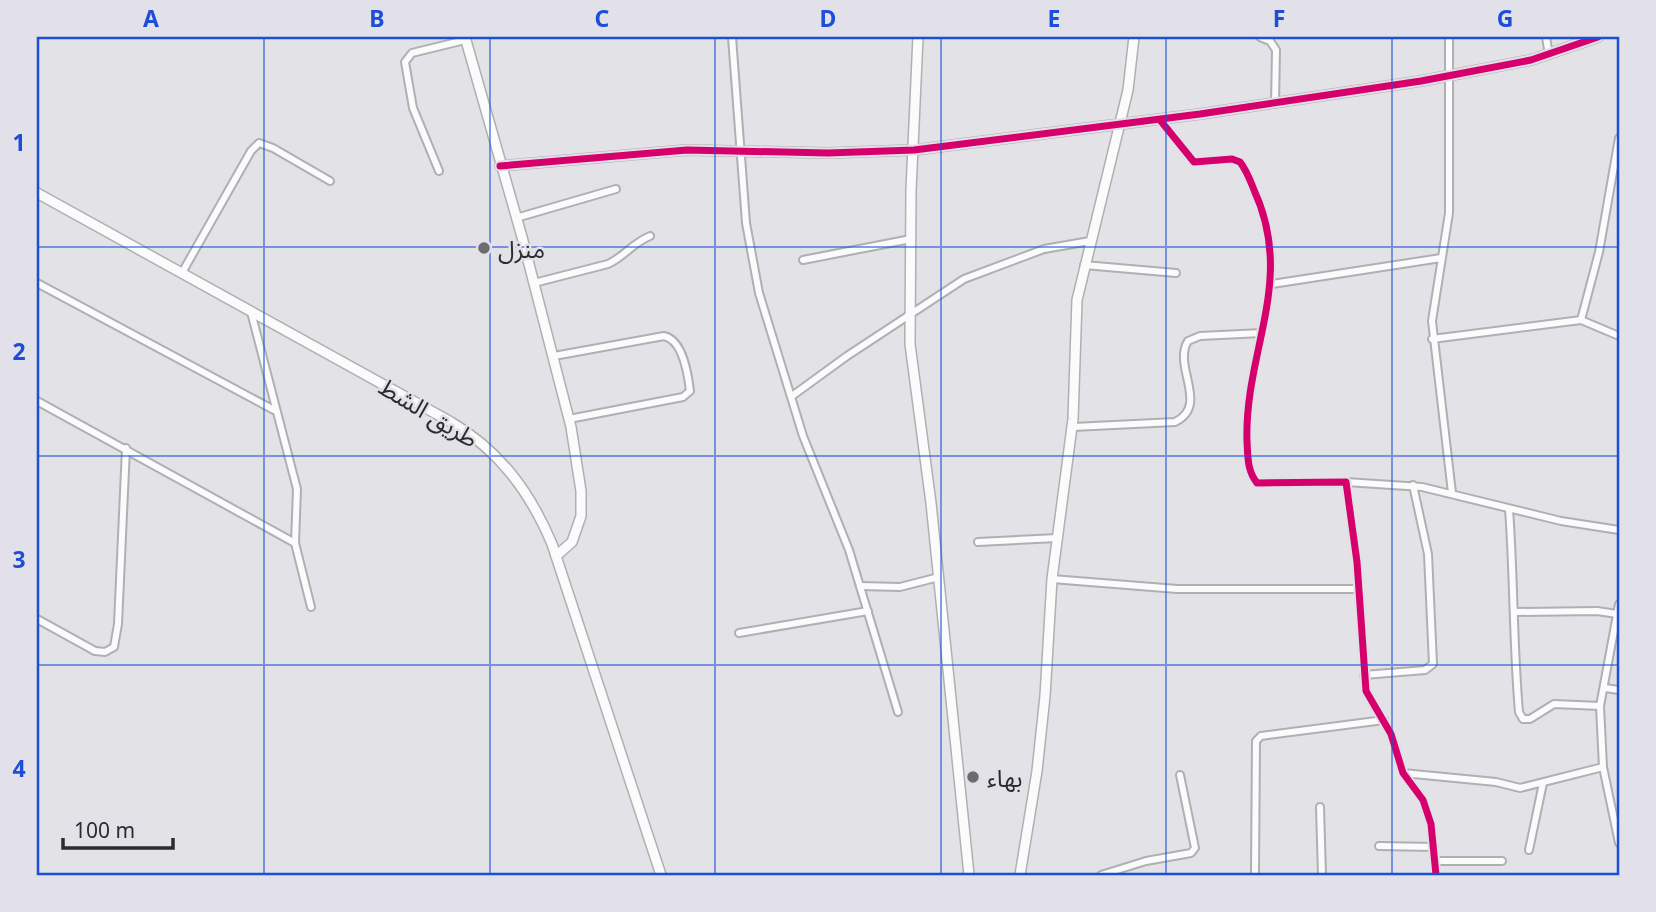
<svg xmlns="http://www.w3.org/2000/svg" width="1656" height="912" font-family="'Noto Sans','Noto Sans Arabic',sans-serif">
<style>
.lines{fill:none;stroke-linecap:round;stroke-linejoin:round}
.street-casing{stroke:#b0afb2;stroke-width:10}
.secondary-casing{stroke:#b0afb2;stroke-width:12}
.street{stroke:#fbfbfb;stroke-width:6}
.secondary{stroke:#fbfbfb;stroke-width:9}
.cycleway-casing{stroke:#e2e0e8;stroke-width:11}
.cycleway{stroke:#d6006c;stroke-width:7}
.grid{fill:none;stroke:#1d4ed8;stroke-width:2;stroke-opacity:0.55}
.poi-dot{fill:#6c6b6e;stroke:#e2e0e8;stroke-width:2.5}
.labels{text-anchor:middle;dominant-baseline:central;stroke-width:5;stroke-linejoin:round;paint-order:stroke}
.poi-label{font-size:24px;fill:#2c2b2e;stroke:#e2e0e8;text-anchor:start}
.street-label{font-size:24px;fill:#2c2b2e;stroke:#e2e0e8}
.neatline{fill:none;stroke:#1d4ed8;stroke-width:2.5}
.grid-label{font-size:23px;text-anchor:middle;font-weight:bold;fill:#1d4ed8}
</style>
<rect width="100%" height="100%" fill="#e3e2e6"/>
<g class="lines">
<defs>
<g id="street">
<polyline points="732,37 746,223 759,293 803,436 849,550 898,712"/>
<polyline points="1260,37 1270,41 1276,50 1275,104"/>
<polyline points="1449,37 1449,213 1432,321 1452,493"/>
<polyline points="1546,37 1549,55"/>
<path d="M1160 120 1194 162 1232 159 1240 162C1247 171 1250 180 1254 190 1296 281 1244 351 1247 442 1248 457 1247 470 1257 483L1346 482 1357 562 1366 691 1391 734 1403 773 1423 800 1431 824 1436 875"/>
<polyline points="439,171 413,108 405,62 412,53 465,40"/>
<polyline points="516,218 616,189"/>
<polyline points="803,260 911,239"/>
<polyline points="1084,265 1176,273"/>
<polyline points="183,271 251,151 259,143 273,148 330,181"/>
<polyline points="37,283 274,410"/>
<path d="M534 283 608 264C624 257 631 244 650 236"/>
<polyline points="1272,284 1441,258"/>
<polyline points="251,312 297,489 295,543 311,607"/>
<polyline points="1581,320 1599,252 1619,138"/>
<polyline points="1432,339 1581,320 1619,336"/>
<path d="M554 356 664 336C683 340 688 374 690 391L683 397 569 419"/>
<polyline points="792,396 847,356 964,279 1044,249 1090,241"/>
<polyline points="37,401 295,543"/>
<path d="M1073 427 1175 422C1210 405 1172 366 1188 341L1200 336 1262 333"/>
<polyline points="1346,482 1422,487 1561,521 1619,530"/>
<path d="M1509 509C1514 577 1513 644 1519 712L1523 719H1530L1554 704 1600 706"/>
<polyline points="978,542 1057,538"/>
<polyline points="1052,579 1177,589 1359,589"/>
<polyline points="860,586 900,587 939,577"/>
<polyline points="1619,604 1600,706 1603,767 1619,843"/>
<polyline points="1515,612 1597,611 1617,614"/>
<polyline points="37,619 95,651 105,652 114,647 118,624 126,448"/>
<polyline points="739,633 868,611"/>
<polyline points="1364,675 1425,670 1433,664 1428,554 1413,485"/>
<polyline points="1605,688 1619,690"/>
<polyline points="1403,773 1496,782 1520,788 1603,767"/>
<polyline points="1320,807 1322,875"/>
<polyline points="1379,846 1434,847"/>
<polyline points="1529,850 1543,783"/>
<polyline points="1435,861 1502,861"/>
<polyline points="1255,872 1256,741 1261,736 1384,720"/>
<polyline points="1101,875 1146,861 1191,853 1195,848 1180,775"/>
</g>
<g id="secondary">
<polyline points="465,37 522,237 571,427 581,491 581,516 572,542 556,556"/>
<polyline points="918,37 911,190 910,344 931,503 969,875"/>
<polyline points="500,166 687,150 828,153 914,150 1200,114 1421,81 1531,60 1598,37"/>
<path d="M37 193 451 422C500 451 530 492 552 544L661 875"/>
<polyline points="1020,875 1037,771 1045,696 1052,579 1073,419 1077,300 1128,90 1134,37"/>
</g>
</defs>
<use href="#street" class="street-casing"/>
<use href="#secondary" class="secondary-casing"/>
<use href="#street" class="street"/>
<use href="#secondary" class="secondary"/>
<defs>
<g id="cycleway">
<path d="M1160 120 1194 162 1232 159 1240 162C1247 171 1250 180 1254 190 1296 281 1244 351 1247 442 1248 457 1247 470 1257 483L1346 482 1357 562 1366 691 1391 734 1403 773 1423 800 1431 824 1436 875"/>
<polyline points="500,166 687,150 828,153 914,150 1200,114 1421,81 1531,60 1598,37"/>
</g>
</defs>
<use href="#cycleway" class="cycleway-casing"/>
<use href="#cycleway" class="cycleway"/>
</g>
<path class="grid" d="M264 37V875M490 37V875M715 37V875M941 37V875M1166 37V875M1392 37V875M37 247H1619M37 456H1619M37 665H1619"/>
<g class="poi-dot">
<circle cx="484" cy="248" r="7"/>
<circle cx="973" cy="777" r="7"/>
</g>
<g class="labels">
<g class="poi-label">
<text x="498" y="248">منزل</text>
<text x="987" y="777">بهاء</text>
</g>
<g class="street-label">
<text transform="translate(429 412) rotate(31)">طريق الشط</text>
</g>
</g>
<rect width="1656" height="912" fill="none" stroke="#e2e0e8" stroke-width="77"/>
<path d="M63 838v10h110v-10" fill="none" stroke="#2c2b2e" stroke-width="3.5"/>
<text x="74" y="838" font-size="21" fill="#2c2b2e" stroke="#e2e0e8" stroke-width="5" paint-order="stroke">100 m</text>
<rect x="38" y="38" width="1580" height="836" class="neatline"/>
<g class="grid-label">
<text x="151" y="27">A</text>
<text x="377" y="27">B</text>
<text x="602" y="27">C</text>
<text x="828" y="27">D</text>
<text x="1054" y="27">E</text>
<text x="1279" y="27">F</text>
<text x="1505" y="27">G</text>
<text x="19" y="151">1</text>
<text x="19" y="360">2</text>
<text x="19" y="568">3</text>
<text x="19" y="777">4</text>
</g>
</svg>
